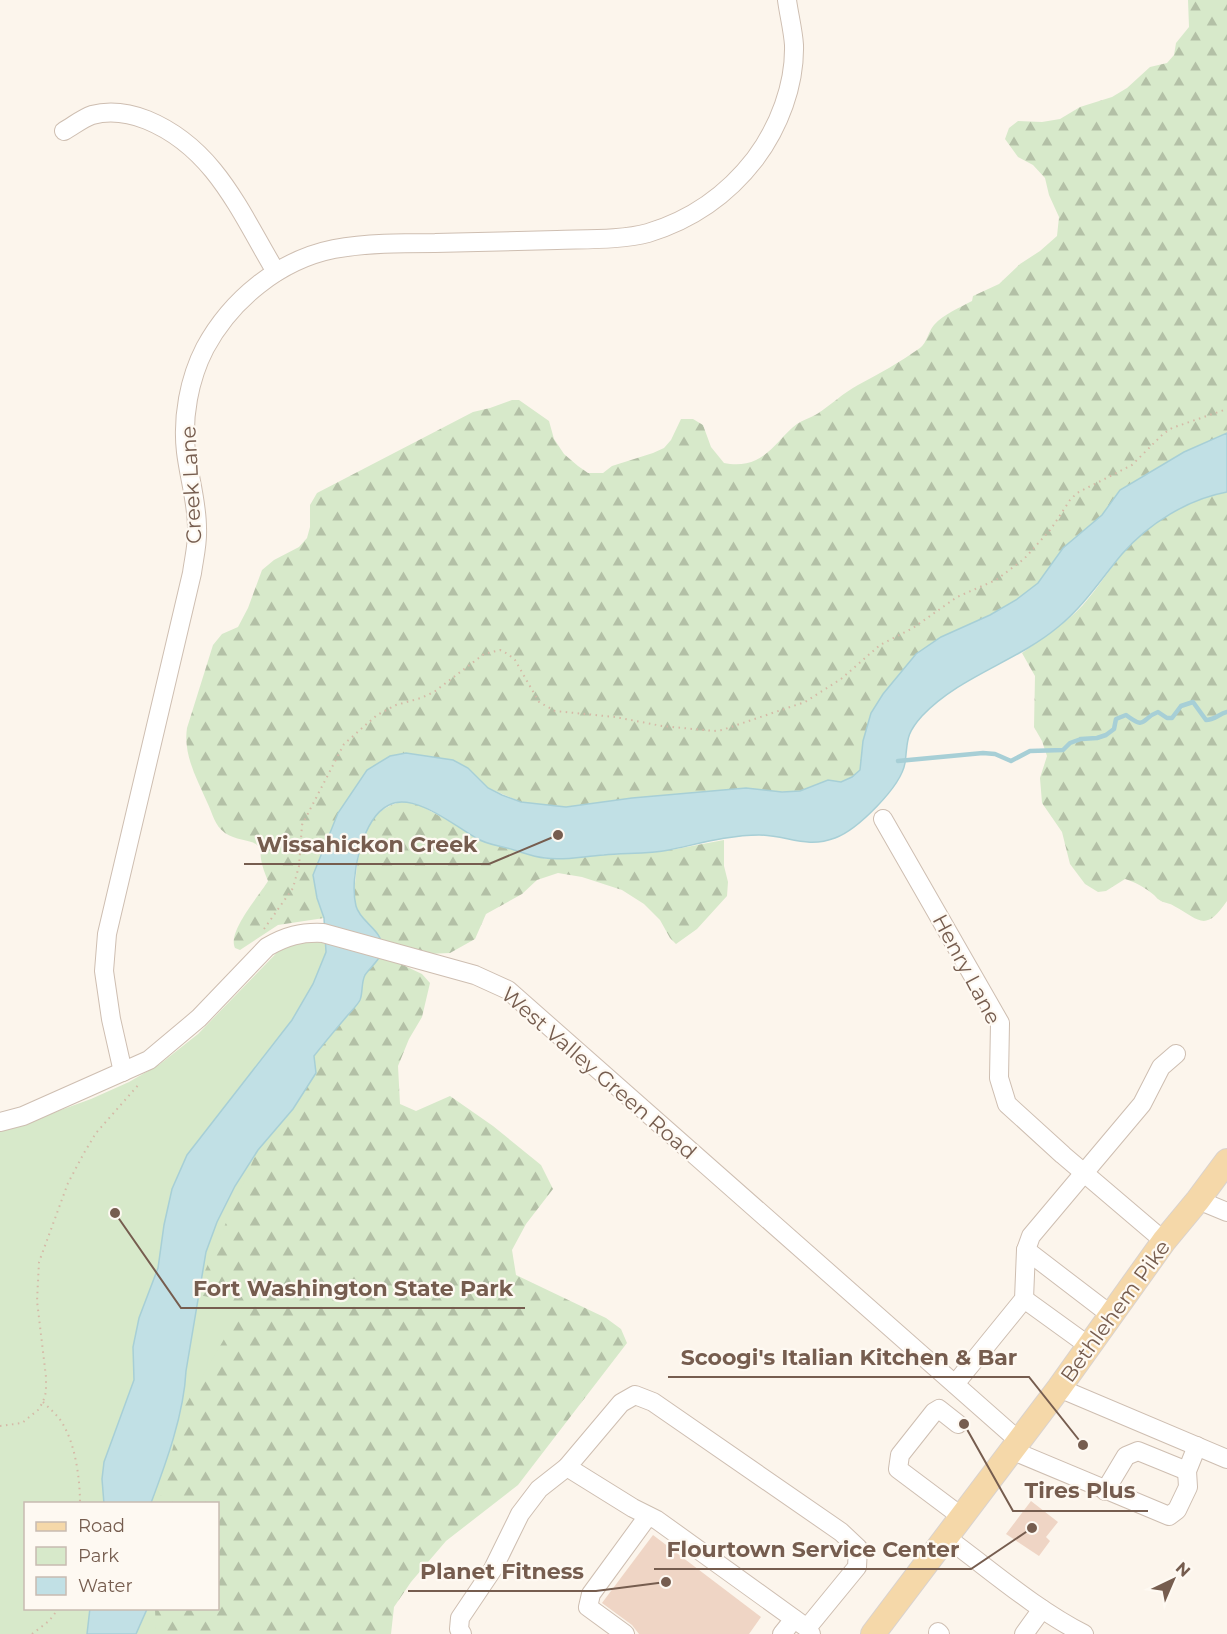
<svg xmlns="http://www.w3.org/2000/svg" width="1227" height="1634" font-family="Montserrat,sans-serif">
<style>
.forest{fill:url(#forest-firs)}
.park{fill:#d7e9ca}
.water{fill:#c1e0e5;stroke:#a7cfd6;stroke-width:1.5}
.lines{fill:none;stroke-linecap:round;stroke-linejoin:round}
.stream{stroke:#a7cfd6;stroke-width:4.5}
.building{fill:#efd5c5}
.minor-casing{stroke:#cebeb1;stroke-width:20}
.major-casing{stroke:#d9d2ce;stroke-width:26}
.path{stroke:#d5b9a7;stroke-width:2;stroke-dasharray:1.5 4.5;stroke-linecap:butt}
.minor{stroke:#fff;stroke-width:18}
.major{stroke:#f5d8a9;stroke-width:24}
.labels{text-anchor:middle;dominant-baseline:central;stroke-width:4.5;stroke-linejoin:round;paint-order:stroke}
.street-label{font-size:21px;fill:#765d4f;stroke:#fef9f2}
.leader{fill:none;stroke:#765d4f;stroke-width:2}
.callout-dot{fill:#765d4f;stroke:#fef9f2;stroke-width:2}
.callout-label{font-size:22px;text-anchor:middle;font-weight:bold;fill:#765d4f;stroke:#fef9f2;stroke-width:4.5;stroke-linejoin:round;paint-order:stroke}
</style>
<defs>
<pattern id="forest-firs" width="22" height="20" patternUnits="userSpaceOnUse" patternTransform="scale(1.5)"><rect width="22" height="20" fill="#d7e9ca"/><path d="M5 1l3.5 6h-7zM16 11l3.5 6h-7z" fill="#b3c0a6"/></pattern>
</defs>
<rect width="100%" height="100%" fill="#fcf5ec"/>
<g class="forest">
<path d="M1188 0H1227V433L1184 452 1120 490 1102 515 1063 548 1038 583 1016 600 990 615 941 637 916 654 883 694 871 713 863 741 860 770 852 777 841 782 828 781 801 791 632 798 566 807 521 802 488 788 468 768 453 760 406 753 338 813 313 875 317 898 324 918 278 925 240 950 235 948C227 932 259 896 268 881 265 874 262 866 261 859 260 854 262 850 258 846 252 839 236 841 225 833 214 825 213 814 207 802 197 779 183 755 187 728L213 645 222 634 238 627 248 608 262 570 274 560 299 547 307 538 310 527V505L317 493 473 412 490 408 512 400H519L549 421 554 439 564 454 578 466 588 473H603L612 466 653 453 664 448 671 440 681 419H693L703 425 711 447 724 463C734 465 746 465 756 460 773 452 782 435 797 424 803 420 810 418 817 414 831 405 843 393 858 385 879 374 900 362 920 348 927 343 928 332 934 325 944 314 959 308 972 301L973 296 999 284 1020 264 1040 251 1057 236 1059 217 1049 195 1045 178 1033 165 1018 157 1005 139 1009 128 1018 121 1042 122 1060 119 1080 107 1112 97 1127 88 1150 67 1167 63 1174 55 1176 43 1189 27Z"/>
<path d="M1227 492V901C1205 933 1200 920 1174 906 1170 903 1165 903 1161 901 1156 898 1158 899 1154 895 1146 888 1135 882 1125 879L1106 891 1098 892 1085 884 1070 864 1062 832 1042 803 1040 778 1047 756 1042 741 1034 727 1035 676 1022 653C1043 638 1065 624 1083 605 1097 589 1109 570 1122 554 1148 524 1188 499 1227 492Z"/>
<path d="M405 801 421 806 462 828 479 840 547 859 665 851 724 840V866L728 882 727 896 697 929 676 944 670 938 660 920 644 904 622 890 582 877 558 873 537 880 522 894 486 914 475 939 450 953 427 954 405 949 403 965 422 974 430 983 422 1017 409 1039 398 1066 400 1104 416 1111 450 1096 493 1126 541 1165 553 1189 526 1224 512 1250 516 1275 606 1318 621 1329 627 1343 518 1485 446 1541 411 1582 394 1607 391 1634H136L147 1609 218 1608V1504L151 1503 192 1332 206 1252 235 1186 258 1150 293 1109 314 1056 360 1000 363 978 381 954C380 948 380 937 376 932 371 923 359 918 356 907 353 898 355 884 356 875 360 840 367 808 405 801Z"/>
</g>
<polygon class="park" points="294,935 345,949 195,1294 244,1305 182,1411 159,1503 26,1504 26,1608 155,1609 156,1634 0,1634 0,1132 91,1099 129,1082 160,1064 198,1034"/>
<g class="water">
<path d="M1227 433V492C1188 499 1148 524 1122 554 1101 579 1084 606 1058 627 1016 662 960 676 922 716 905 735 908 741 905 763 901 787 857 830 835 838 806 849 787 835 759 835 729 835 698 844 669 850 648 854 625 853 604 855 584 856 564 861 545 858 535 857 524 853 514 850 502 846 487 845 476 838 455 826 414 792 389 805 362 818 349 878 356 906 360 922 383 930 382 948 382 959 370 967 365 975 361 983 363 993 360 1000 357 1006 351 1011 347 1016 336 1029 325 1042 314 1056L316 1073 293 1109 258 1150 235 1186 217 1222 206 1252 186 1371C184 1414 166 1463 151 1503L104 1504 102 1479 104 1462 134 1380 133 1347 139 1318 158 1268 164 1225 172 1189 187 1155 292 1020 313 984 326 952 324 918 317 898 313 875 338 813 367 770 390 756 406 753 453 760 468 768 488 788 502 795 521 802 566 807 632 798 746 788 782 792 800 791 828 780 841 782 852 777 860 770 863 741 871 713 883 694 916 654 941 637 990 615 1016 600 1038 583 1063 548 1102 515 1120 490 1184 452Z"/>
<polygon points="90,1608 147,1608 147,1609 136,1634 87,1634"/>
</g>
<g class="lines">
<path class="stream" d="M898 761 983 753 995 754 1011 761 1030 751 1063 750 1070 743 1081 739 1097 738 1106 735 1114 729 1116 719 1126 715C1147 731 1141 718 1158 712L1167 718H1172L1181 706 1193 702 1206 720C1214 720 1219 714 1227 712"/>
</g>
<g class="building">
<polygon points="1031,1501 1058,1522 1046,1537 1050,1541 1039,1556 1006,1534"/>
<polygon points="653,1535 761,1617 749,1634 639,1634 632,1625 602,1603"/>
</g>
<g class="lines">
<defs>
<g id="minor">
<path d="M64 131C73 126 83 118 92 115 111 110 129 113 147 120 215 148 240 212 276 272"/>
<polyline points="883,819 1000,1023 999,1078 1007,1104 1063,1155 1164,1241"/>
<path d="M123 1072 111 1019 104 971 107 934 192 573C194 558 198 543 197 528 197 502 189 477 186 452 182 418 189 379 205 348 231 300 279 260 334 249 367 243 401 243 435 243 476 242 517 241 557 240 583 239 624 240 648 233 691 220 728 194 755 159 779 127 795 85 794 45 793 30 789 15 787 0"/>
<path d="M0 1122 23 1116 149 1060 199 1018 267 947C286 936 301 932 323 933L475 975 508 990 1018 1440"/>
<polyline points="1198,1200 1227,1212"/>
<polyline points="1026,1250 1111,1315"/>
<polyline points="1024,1299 1089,1346"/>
<polyline points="955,1384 1024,1299 1026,1250 1031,1236 1142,1104 1161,1067 1176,1054"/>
<polyline points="1059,1388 1227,1459"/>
<polyline points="958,1424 939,1409 934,1412 900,1455 898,1469 962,1517"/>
<polyline points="1011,1450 1169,1516 1177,1510 1188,1487 1187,1471 1197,1446"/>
<polyline points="1105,1491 1126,1456 1138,1451 1187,1471"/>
<path d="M947 1538C992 1571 1035 1609 1084 1634"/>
<polyline points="807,1628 857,1567 858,1548 841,1532 653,1402 635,1395 621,1403 567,1467 633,1508 657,1520 807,1628 811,1634"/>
<polyline points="938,1632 940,1634"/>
<polyline points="462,1634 459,1629 460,1618 493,1569 520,1514 539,1489 567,1467"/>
<polyline points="625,1634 588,1607 591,1594 648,1516"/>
<polyline points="782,1634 794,1619"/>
<polyline points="1024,1634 1042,1609"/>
</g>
<polyline id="major" points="873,1634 1059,1388 1164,1241 1198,1200 1227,1161"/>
</defs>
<use href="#minor" class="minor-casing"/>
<use href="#major" class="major-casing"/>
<g class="path">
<polyline points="264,929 293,888 299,866 302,825 344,744 377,715 396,705 421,698 434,692 484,654 500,650 508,654 515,660 539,702 555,711 615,717 662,726 714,731 722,730 805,702 841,679 880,645 913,628 957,597 996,580 1024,559 1051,529 1070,500 1077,493 1132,465 1163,434 1172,428 1227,409"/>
<path d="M43 1402C51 1410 60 1417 65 1428 76 1449 80 1480 80 1504"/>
<polyline points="0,1426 22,1423 38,1410 43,1402 46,1392 46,1377 37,1301 39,1262 68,1183 84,1153 96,1133 140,1083"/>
<polyline points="32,1634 49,1621 59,1608"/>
</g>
<use href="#minor" class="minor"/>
<use href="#major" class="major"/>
</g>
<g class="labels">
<g class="street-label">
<text transform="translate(191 485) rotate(-93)">Creek Lane</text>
<text transform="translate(967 969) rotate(62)">Henry Lane</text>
<text transform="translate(599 1073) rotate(41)">West Valley Green Road</text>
<text transform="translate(1115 1311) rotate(-54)">Bethlehem Pike</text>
</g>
</g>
<path class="leader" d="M558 835L489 864H244M115 1213L181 1308H525M1083 1445L1029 1377H668M964 1424L1013 1511H1148M1032 1528L971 1569H654M666 1582L596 1591H408"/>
<g class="callout-dot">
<circle cx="558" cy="835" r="6"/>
<circle cx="115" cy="1213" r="6"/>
<circle cx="1083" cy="1445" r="6"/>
<circle cx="964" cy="1424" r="6"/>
<circle cx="1032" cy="1528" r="6"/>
<circle cx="666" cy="1582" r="6"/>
</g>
<g class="callout-label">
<text x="367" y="852">Wissahickon Creek</text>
<text x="353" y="1296">Fort Washington State Park</text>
<text x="849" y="1365">Scoogi's Italian Kitchen &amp; Bar</text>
<text x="1080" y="1498">Tires Plus</text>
<text x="813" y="1557">Flourtown Service Center</text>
<text x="502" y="1579">Planet Fitness</text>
</g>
<rect x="24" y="1502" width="195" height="108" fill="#fef9f2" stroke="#c8bbb1" stroke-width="1.5"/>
<rect x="36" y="1522" width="30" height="9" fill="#f5d8a9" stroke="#c8bbb1" stroke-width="1.5"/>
<text x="78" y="1532" font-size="18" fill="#765d4f">Road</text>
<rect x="36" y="1547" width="30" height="18" fill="#d7e9ca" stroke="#c8bbb1" stroke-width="1.5"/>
<text x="78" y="1562" font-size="18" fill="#765d4f">Park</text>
<rect x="36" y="1577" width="30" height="18" fill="#c1e0e5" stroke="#c8bbb1" stroke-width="1.5"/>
<text x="78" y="1592" font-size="18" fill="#765d4f">Water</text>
<g transform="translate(1173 1580) rotate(44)" stroke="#fef9f2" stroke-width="4.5" paint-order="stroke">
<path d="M0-4.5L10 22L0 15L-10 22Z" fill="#765d4f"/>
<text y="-9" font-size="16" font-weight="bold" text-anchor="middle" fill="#765d4f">N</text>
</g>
</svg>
